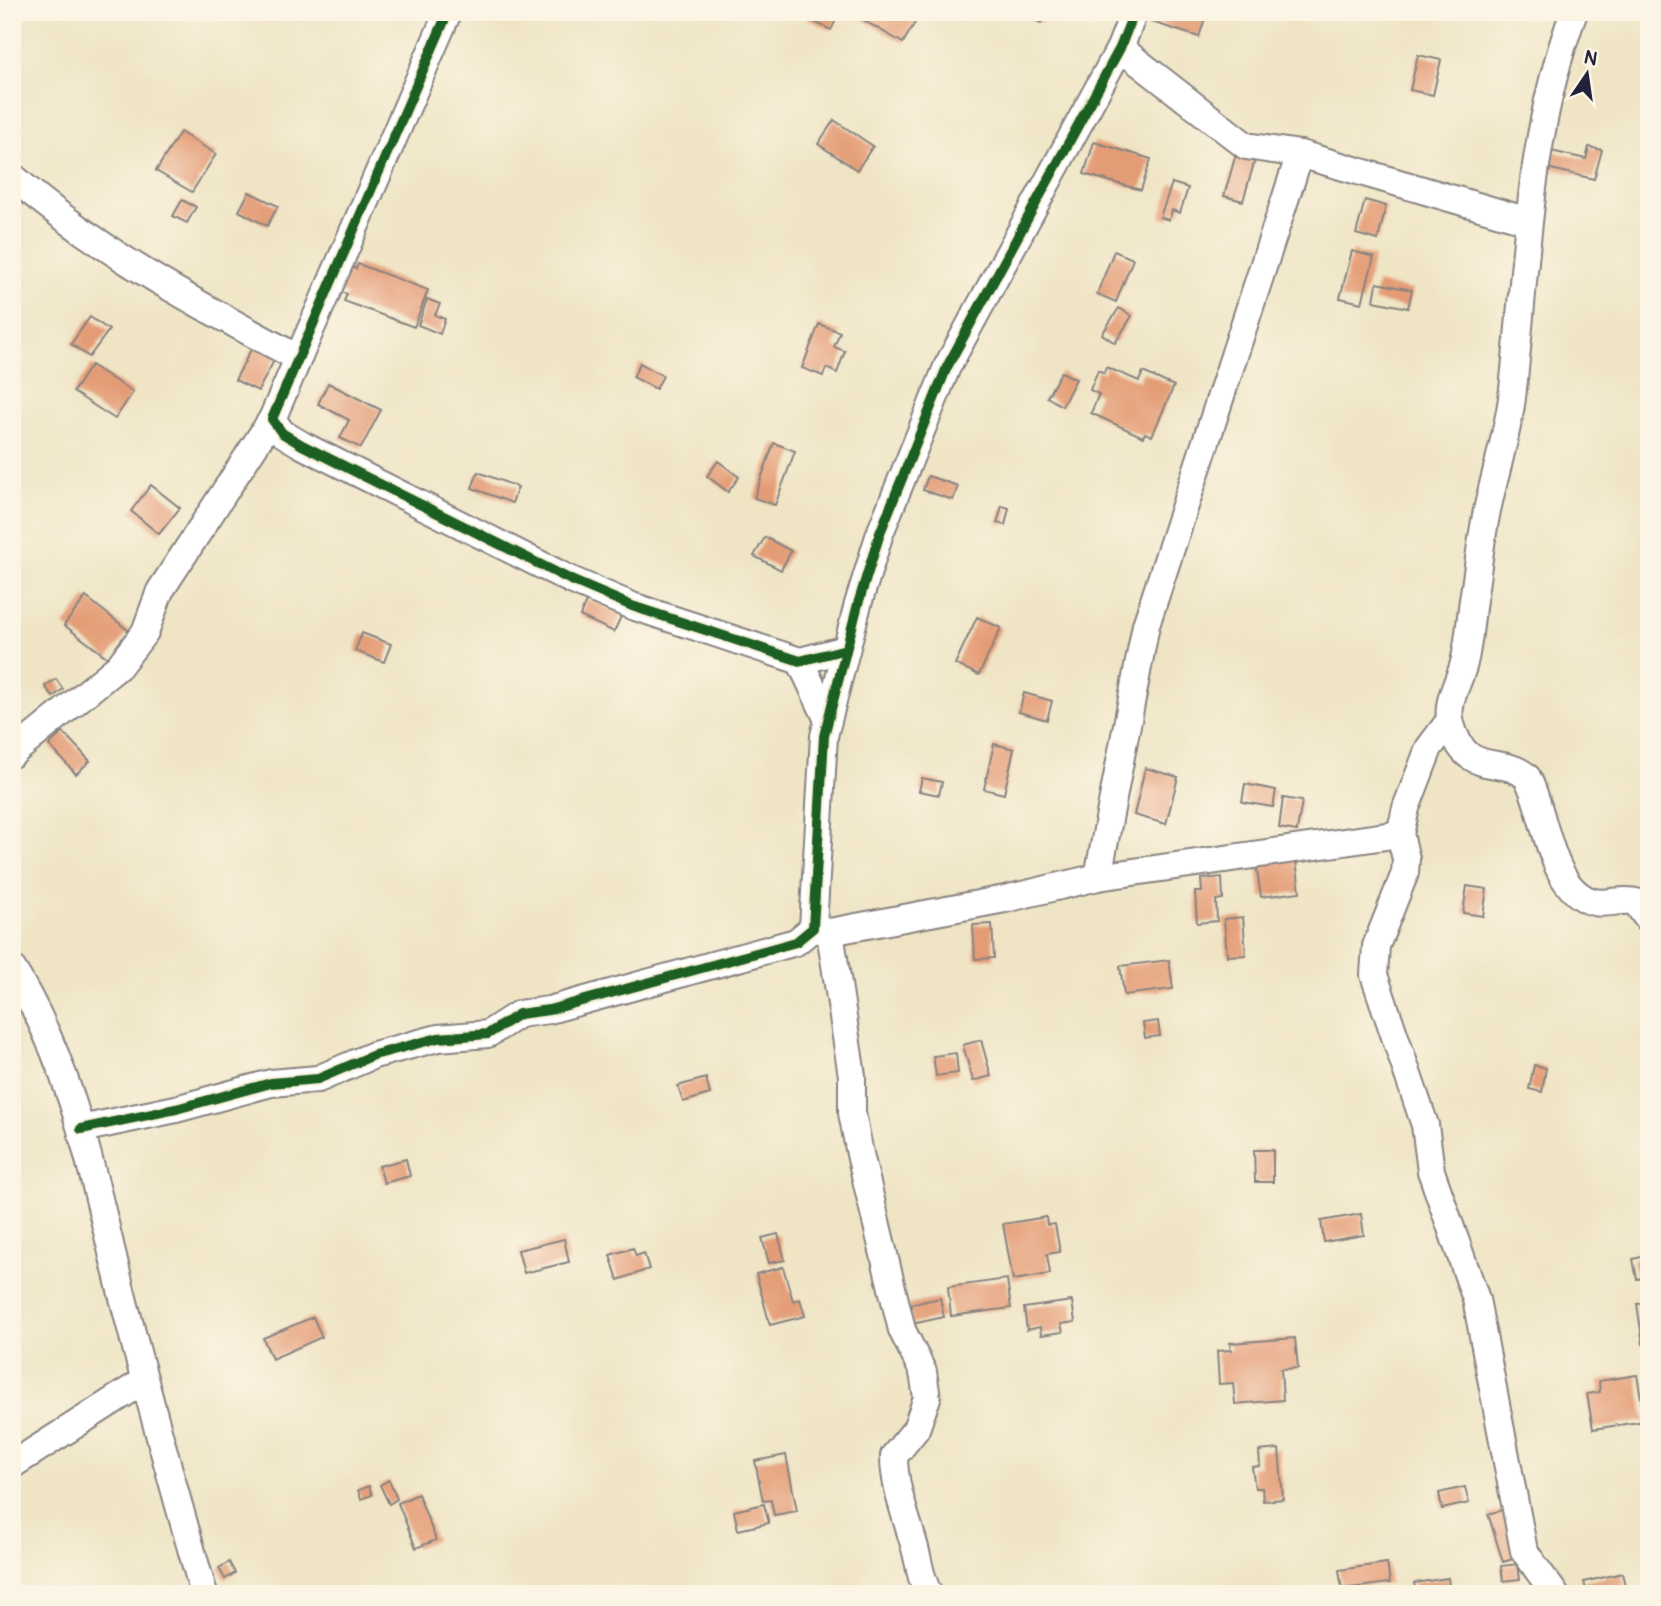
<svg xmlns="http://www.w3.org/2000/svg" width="1661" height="1606" font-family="Pangolin,sans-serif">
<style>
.building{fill:#e49c76}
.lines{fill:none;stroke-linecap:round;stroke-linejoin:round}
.minor-casing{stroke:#888380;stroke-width:30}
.minor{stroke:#fff;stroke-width:26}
.cycleway-casing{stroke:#fcf5e5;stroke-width:15}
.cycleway{stroke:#1b5e20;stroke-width:10}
</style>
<rect width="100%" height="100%" fill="#fcf5e5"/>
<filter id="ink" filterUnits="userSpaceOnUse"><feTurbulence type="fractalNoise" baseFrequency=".0143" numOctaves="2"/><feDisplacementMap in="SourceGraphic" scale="14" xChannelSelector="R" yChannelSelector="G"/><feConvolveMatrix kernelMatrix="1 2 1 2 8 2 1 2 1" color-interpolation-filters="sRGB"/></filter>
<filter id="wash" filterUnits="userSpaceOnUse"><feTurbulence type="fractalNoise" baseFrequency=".00686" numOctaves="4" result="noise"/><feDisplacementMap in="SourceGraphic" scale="28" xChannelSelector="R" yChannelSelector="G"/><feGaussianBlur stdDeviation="1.57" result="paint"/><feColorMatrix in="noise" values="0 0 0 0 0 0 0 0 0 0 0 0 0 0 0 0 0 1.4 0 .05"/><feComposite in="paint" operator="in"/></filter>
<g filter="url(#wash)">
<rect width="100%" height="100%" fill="#efe4c4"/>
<g id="blocks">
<g class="building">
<polygon points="807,12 840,12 831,30 804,17"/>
<polygon points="860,12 916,12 920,14 903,43 858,17"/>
<polygon points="1017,12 1045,12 1041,23"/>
<polygon points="1144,12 1207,12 1199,37 1142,19"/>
<polygon points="1418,55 1441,60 1433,95 1410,90"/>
<polygon points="834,120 873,146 857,170 818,144"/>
<polygon points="180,132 216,154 192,192 156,171"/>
<polygon points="1094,142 1151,159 1141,190 1084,174"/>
<polygon points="1589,147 1602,150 1594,179 1547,168 1551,151 1586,159"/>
<polygon points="1236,154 1255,160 1243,201 1224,196"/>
<polygon points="1172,183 1188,188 1180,213 1172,210 1169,220 1160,217"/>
<polygon points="249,192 278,206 267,226 239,211"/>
<polygon points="182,200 196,207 187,223 173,216"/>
<polygon points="1365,200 1386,206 1378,240 1356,234"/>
<polygon points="1114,251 1133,259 1116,302 1097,294"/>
<polygon points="1352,251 1374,257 1362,303 1340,298"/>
<polygon points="358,264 428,290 414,327 344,301 347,294 335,290 345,265 356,269"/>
<polygon points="1377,283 1412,290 1408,308 1374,301"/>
<polygon points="427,299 440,304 435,315 445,319 440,334 418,325"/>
<polygon points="1119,308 1132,316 1115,343 1102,334"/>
<polygon points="90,317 109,330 89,357 71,344"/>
<polygon points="819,324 840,332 834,347 845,351 837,373 826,368 823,376 802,368"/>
<polygon points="12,333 20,340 12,350"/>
<polygon points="255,342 278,353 258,391 235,380"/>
<polygon points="640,363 663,376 656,389 633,377"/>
<polygon points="91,365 133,392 115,419 73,392"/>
<polygon points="1106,367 1139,381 1143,372 1174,386 1152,436 1145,433 1143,437 1091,413 1099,394 1090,390 1098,370 1104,373"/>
<polygon points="1061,372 1076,379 1062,406 1047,397"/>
<polygon points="328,383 381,410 361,448 340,438 349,420 318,404"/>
<polygon points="774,443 795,451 775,505 754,498"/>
<polygon points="718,461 739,477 728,492 707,476"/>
<polygon points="478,472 518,487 512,503 472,488"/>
<polygon points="928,476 958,486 953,500 923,490"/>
<polygon points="151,485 180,508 159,534 131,511"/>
<polygon points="1002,506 1009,508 1005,525 997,523"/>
<polygon points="765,537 791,551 781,570 754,556"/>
<polygon points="86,597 129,631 108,658 64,625"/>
<polygon points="587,599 622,614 614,632 580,616"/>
<polygon points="977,617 1001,628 979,675 955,664"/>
<polygon points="362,633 391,644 384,662 355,651"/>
<polygon points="56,679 63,689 53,697 45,686"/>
<polygon points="1024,693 1052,701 1047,720 1019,712"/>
<polygon points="63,732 90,761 76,774 49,745"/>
<polygon points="994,744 1014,749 1004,794 984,789"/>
<polygon points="1145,768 1178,777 1166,824 1134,815"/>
<polygon points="922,778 942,782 939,795 919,791"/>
<polygon points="1245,784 1276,790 1273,807 1242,802"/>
<polygon points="1283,798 1302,801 1297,831 1279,828"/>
<polygon points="1295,852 1300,892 1261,897 1255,857"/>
<polygon points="1222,877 1223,899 1216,900 1217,921 1197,923 1195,892 1202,892 1201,879"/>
<polygon points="1467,886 1487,889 1483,916 1463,913"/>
<polygon points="1243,917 1246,955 1227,956 1224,919"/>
<polygon points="992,924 994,958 975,959 973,925"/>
<polygon points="1169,960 1173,989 1124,995 1120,966"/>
<polygon points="1158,1021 1160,1036 1145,1038 1143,1023"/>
<polygon points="981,1040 991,1076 973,1081 963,1045"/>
<polygon points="956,1053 958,1073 936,1076 933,1056"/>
<polygon points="1534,1065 1546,1068 1542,1092 1529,1089"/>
<polygon points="706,1078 710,1094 683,1102 678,1086"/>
<polygon points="1254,1150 1273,1150 1273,1182 1255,1182"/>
<polygon points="406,1159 410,1176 384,1183 379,1166"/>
<polygon points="1361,1214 1364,1235 1324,1242 1321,1221"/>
<polygon points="1046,1217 1047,1225 1055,1224 1060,1252 1047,1254 1050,1274 1013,1280 1003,1224"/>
<polygon points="778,1234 785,1260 769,1263 762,1238"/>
<polygon points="564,1239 569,1262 524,1273 518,1250"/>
<polygon points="633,1248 636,1256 644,1253 649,1269 618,1280 610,1255"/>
<polygon points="1649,1255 1649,1277 1637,1279 1633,1259"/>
<polygon points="783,1267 793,1301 800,1299 805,1316 770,1325 756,1274"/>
<polygon points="1007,1279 1011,1308 951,1316 948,1287"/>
<polygon points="940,1298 944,1317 912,1324 908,1305"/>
<polygon points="1072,1301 1075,1322 1061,1324 1063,1332 1041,1335 1040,1327 1027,1330 1024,1308"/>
<polygon points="1649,1303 1649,1343 1643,1344 1637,1304"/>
<polygon points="313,1317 322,1337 272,1359 263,1338"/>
<polygon points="1295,1338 1298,1368 1281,1369 1283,1400 1235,1404 1233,1383 1219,1384 1217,1351 1231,1350 1230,1343"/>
<polygon points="1637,1375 1645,1421 1593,1429 1587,1394 1600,1392 1599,1381"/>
<polygon points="1279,1449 1283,1499 1263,1501 1262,1488 1255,1488 1252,1467 1260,1466 1259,1451"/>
<polygon points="786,1455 797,1511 774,1515 771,1500 763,1501 755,1461"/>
<polygon points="389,1480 397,1499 389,1504 380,1485"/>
<polygon points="369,1486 372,1495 361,1499 358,1490"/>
<polygon points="1465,1487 1469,1503 1442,1509 1439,1493"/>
<polygon points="418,1494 436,1540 416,1548 398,1503"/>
<polygon points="764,1504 769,1523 738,1530 734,1511"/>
<polygon points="1509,1508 1523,1556 1503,1562 1488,1514"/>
<polygon points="229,1562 235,1573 225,1579 219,1568"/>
<polygon points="1387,1563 1390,1583 1342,1589 1339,1570"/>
<polygon points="1518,1564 1520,1579 1503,1581 1501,1566"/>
<polygon points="1622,1573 1627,1594 1587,1594 1584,1582"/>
<polygon points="1448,1578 1450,1594 1416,1594 1414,1583"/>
</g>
</g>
</g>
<g filter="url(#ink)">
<use href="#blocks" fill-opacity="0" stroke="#888380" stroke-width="2"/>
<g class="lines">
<defs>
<g id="minor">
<polyline points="448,12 272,419 282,433 302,445 571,580 632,606 800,661 846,649"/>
<path d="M1574 12C1527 138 1527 267 1512 398 1507 435 1496 470 1488 506 1481 537 1478 569 1473 600 1470 621 1469 643 1464 663 1459 683 1445 702 1451 724 1466 780 1502 754 1527 777 1546 812 1549 891 1594 902 1608 905 1623 898 1636 902L1649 921"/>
<polyline points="1120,48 1246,146 1300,154 1528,221"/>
<path d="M12 176C99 252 197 304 298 358"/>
<polyline points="800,661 828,720"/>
<polyline points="1450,720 1429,748 1406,808 1400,834 1406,859 1405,873 1376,946 1374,975 1425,1125 1431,1171 1476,1299 1524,1551 1555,1594"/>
<polyline points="12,754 119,666 145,632 160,591 272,419"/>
<polyline points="1098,877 1146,625 1300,154"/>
<polyline points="814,929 830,932 1005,899 1098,877 1400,834"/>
<path d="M830 932 852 1076V1113L860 1154 902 1330 923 1372 927 1398 916 1429 894 1456C894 1490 908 1520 916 1552 920 1568 921 1580 929 1594"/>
<path d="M12 968C73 1065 94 1180 121 1290 147 1392 175 1493 204 1594"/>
<polyline points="81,1129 176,1109 271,1083 318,1079 374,1055 438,1038 488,1034 519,1014 549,1010 796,942 813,928 824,736 858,604 880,533 947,367 1120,48 1134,12"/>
<polyline points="12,1465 144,1381"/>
</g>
</defs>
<use href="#minor" class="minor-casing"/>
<use href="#minor" class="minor"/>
<defs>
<g id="cycleway">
<polyline points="448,12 272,419 282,433 302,445 571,580 632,606 800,661 846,649"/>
<polyline points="81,1129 176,1109 271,1083 318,1079 374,1055 438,1038 488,1034 519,1014 549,1010 796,942 813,928 824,736 858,604 880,533 947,367 1120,48 1134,12"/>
</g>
</defs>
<use href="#cycleway" class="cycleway-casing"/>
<use href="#cycleway" class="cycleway"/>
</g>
</g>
<rect width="1661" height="1606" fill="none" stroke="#fcf5e5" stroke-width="42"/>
<g transform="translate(1587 74) rotate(13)" stroke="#fcf5e5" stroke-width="5" paint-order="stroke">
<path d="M0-5L12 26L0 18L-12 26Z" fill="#22223b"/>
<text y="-10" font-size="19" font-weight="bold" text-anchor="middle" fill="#22223b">N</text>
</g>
</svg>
